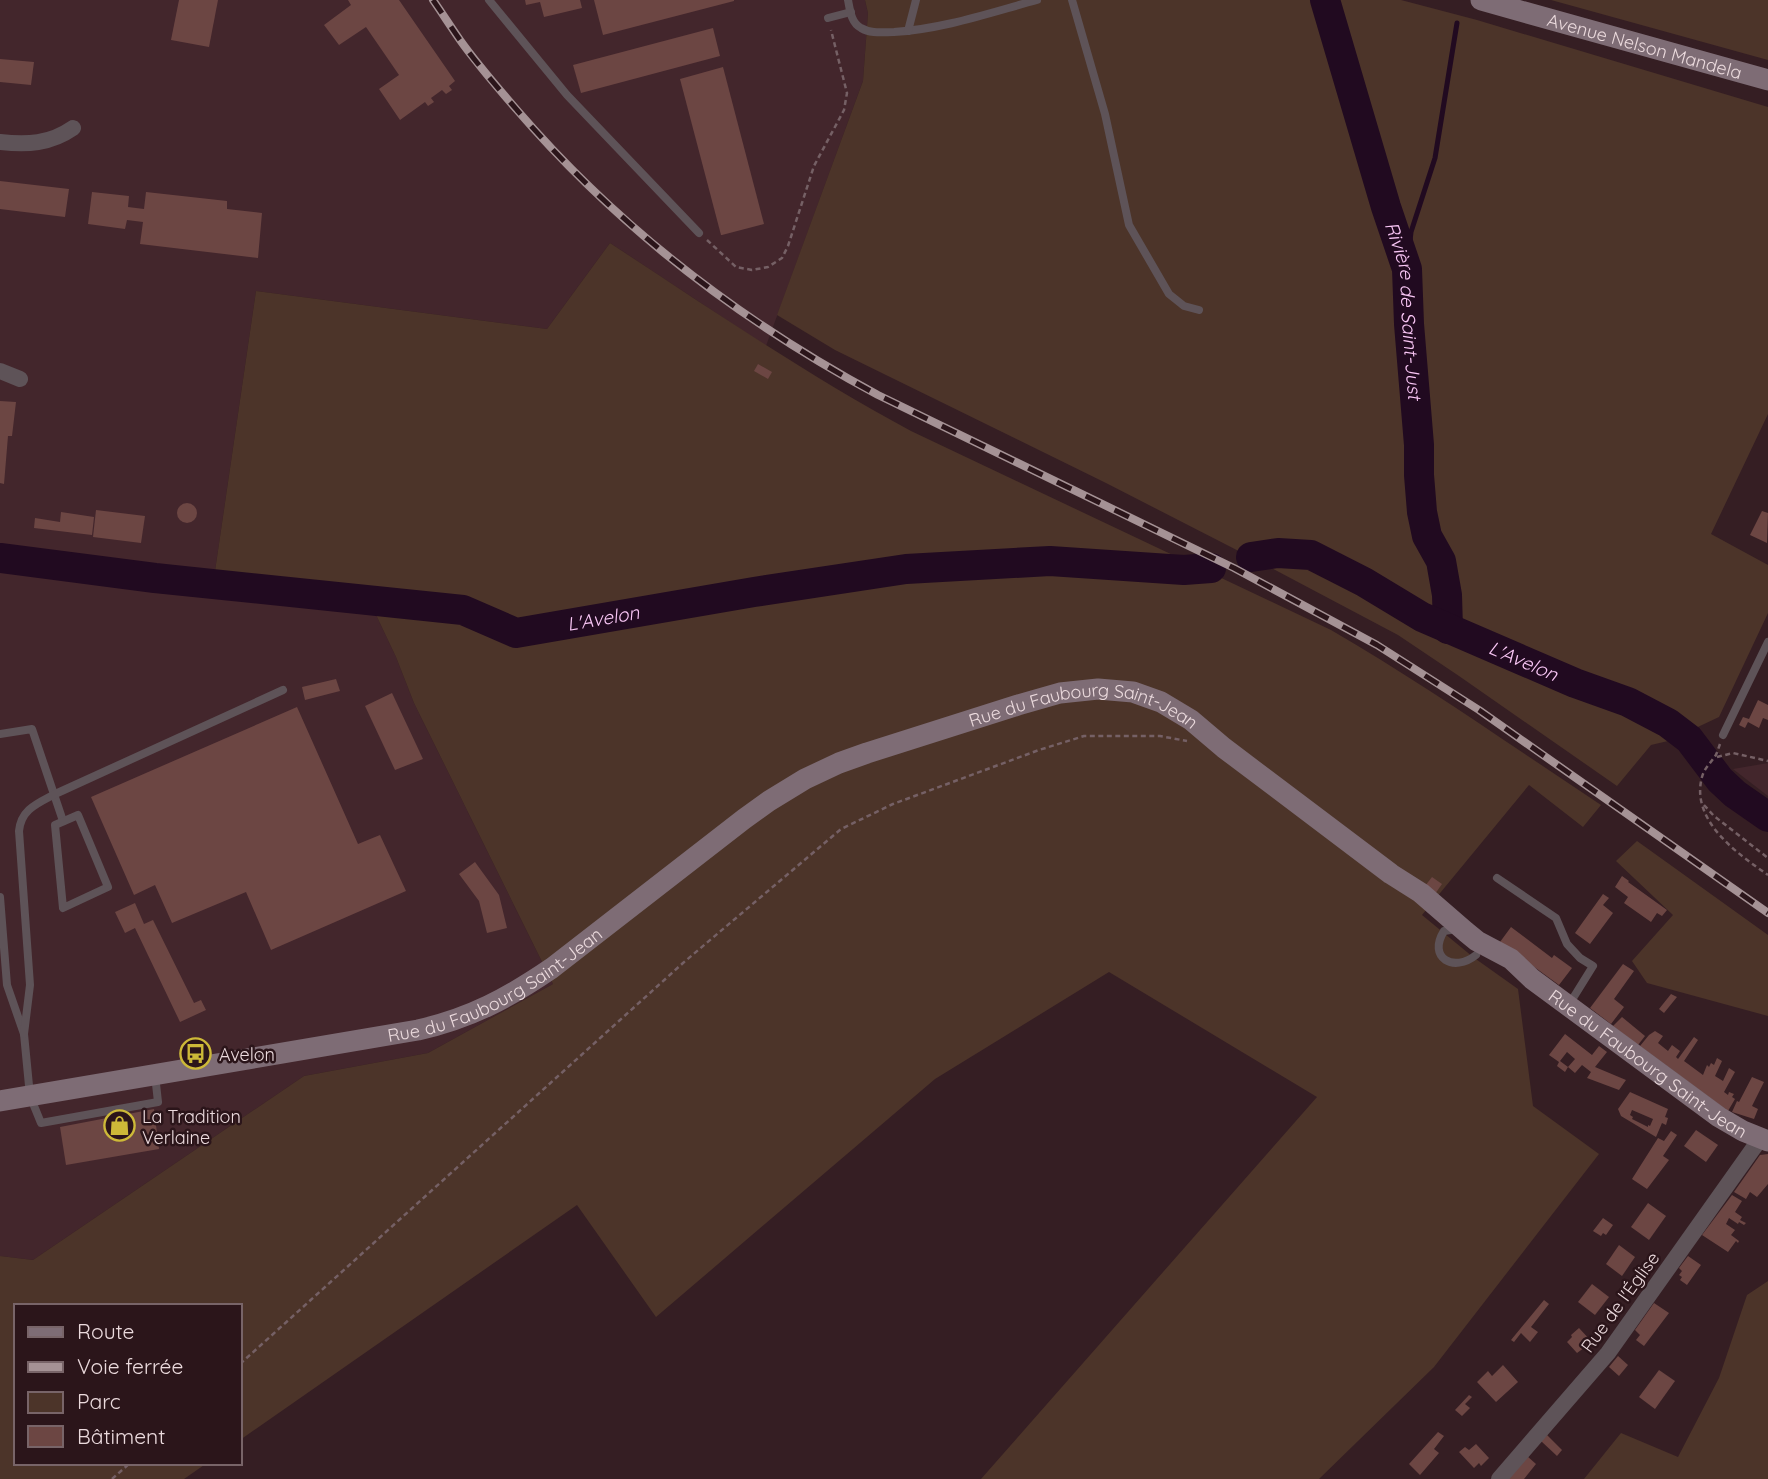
<svg xmlns="http://www.w3.org/2000/svg" width="1768" height="1479" font-family="Quicksand,sans-serif">
<style>
.built{fill:#43262c}
.green{fill:#4c3429}
.lines{fill:none;stroke-linecap:round;stroke-linejoin:round}
.stream{stroke:#210a20;stroke-width:5}
.river{stroke:#210a20;stroke-width:30}
.building{fill:#6c4643;fill-rule:evenodd}
.path{stroke:#756065;stroke-width:2.5;stroke-dasharray:5 3.5;stroke-linecap:butt}
.lane{stroke:#5e5358;stroke-width:8}
.street{stroke:#5e5358;stroke-width:16}
.secondary{stroke:#7e6c75;stroke-width:21}
.rail-casing{stroke:#a59295;stroke-width:8}
.rail{stroke:#2b151a;stroke-width:5;stroke-dasharray:16;stroke-linecap:butt}
.labels{text-anchor:middle;dominant-baseline:central;stroke-width:5;stroke-linejoin:round;paint-order:stroke}
.street-label{font-size:18px;fill:#ebdadd;stroke:#2b151a}
.poi-label{font-size:18px;fill:#ebdadd;stroke:#2b151a;text-anchor:start}
.water-label{font-size:19px;font-style:italic;fill:#fac7f6;stroke:#2b151a}
</style>
<rect width="100%" height="100%" fill="#351e23"/>
<g class="built">
<polygon points="0,0 865,0 868,13 863,81 766,346 610,243 547,329 256,291 214,578 369,600 396,657 414,703 553,984 428,1053 304,1076 33,1260 0,1256"/>
<polygon points="1768,763 1768,796 1733,769"/>
</g>
<g class="green">
<polygon points="865,0 1401,0 1477,20 1768,107 1768,414 1711,534 1768,565 1768,613 1719,717 1668,741 1651,745 1617,786 1459,676 1398,635 1264,564 1106,483 835,350 777,315 863,81 868,13"/>
<polygon points="1551,0 1768,0 1768,60 1580,8"/>
<path d="M610 243C709 308 807 375 911 431L1331 630C1424 684 1512 746 1601 805L1583 827 1529 785 1422 915 1473 957 1518 989 1533 1106 1599 1154 1434 1367 1319 1479H981L1317 1097 1109 972 935 1079 656 1317 577 1205 240 1440V1306H16V1463H207L184 1479H0V1256L33 1260 304 1076 428 1053 553 984 414 703 396 657 369 600 214 578 256 291 547 329Z"/>
<polygon points="1637,841 1768,935 1768,1016 1647,983 1632,961 1673,915 1616,861"/>
<polygon points="1768,1281 1768,1479 1584,1479 1621,1433 1678,1457 1719,1378 1747,1295"/>
</g>
<g class="lines">
<polyline class="stream" points="1407,269 1411,232 1435,158 1457,23"/>
<g class="river">
<path id="s1" d="M1325 0 1386 207 1407 269 1409 324 1419 445V475L1422 512 1427 536 1441 561 1447 595 1448 629"/>
<path id="s2" d="M1251 557 1278 553 1311 555 1364 582 1422 617 1575 683 1628 702 1668 723 1689 739 1720 780 1735 794 1768 817"/>
<path id="s3" d="M0 558 155 578 463 610 516 633 754 592 906 569 1050 561 1184 570 1211 568"/>
</g>
</g>
<g class="building">
<polygon points="179,0 218,0 209,47 171,40"/>
<polygon points="348,0 399,0 455,81 449,86 452,90 446,94 442,90 431,98 434,102 428,106 425,102 400,120 379,89 399,75 366,27 339,45 324,25 351,5"/>
<polygon points="525,0 580,0 582,8 544,17 540,2 526,5"/>
<polygon points="594,0 734,0 734,1 603,35"/>
<polygon points="713,28 720,56 581,93 573,65"/>
<polygon points="0,59 34,62 31,85 0,82"/>
<polygon points="723,67 764,224 722,235 721,235 680,79"/>
<polygon points="0,181 69,189 65,217 0,209"/>
<polygon points="92,192 129,196 128,207 144,209 146,192 227,201 227,209 262,213 258,258 140,244 143,222 127,220 125,229 88,224"/>
<polygon points="758,364 772,372 768,379 754,371"/>
<polygon points="0,401 16,402 12,436 8,436 4,484 0,483"/>
<circle cx="187" cy="513" r="10"/>
<polygon points="96,510 145,516 141,543 93,537"/>
<polygon points="1762,511 1768,513 1767,543 1750,535"/>
<polygon points="61,512 94,517 92,535 34,528 35,518 60,522"/>
<polygon points="336,679 340,691 305,700 302,687"/>
<polygon points="392,693 423,759 395,770 365,706"/>
<polygon points="1758,700 1768,705 1768,720 1763,718 1759,728 1748,722 1745,728 1739,725 1743,717 1749,719"/>
<polygon points="297,707 358,844 380,835 406,891 271,950 246,892 172,923 155,885 134,895 91,797"/>
<polygon points="475,862 499,895 507,928 487,933 479,901 459,874"/>
<polygon points="1622,876 1629,881 1628,882 1667,910 1662,916 1657,913 1651,922 1624,903 1628,897 1615,887"/>
<polygon points="1432,877 1442,884 1435,894 1425,886"/>
<polygon points="1603,894 1609,898 1603,905 1613,913 1590,944 1575,933"/>
<polygon points="135,903 144,924 153,920 194,1003 201,1000 206,1010 180,1022 135,928 125,933 115,912"/>
<polygon points="1511,927 1552,958 1554,955 1572,968 1559,985 1500,942"/>
<polygon points="1623,964 1634,971 1614,999 1624,1007 1611,1024 1590,1008"/>
<polygon points="1671,994 1677,997 1664,1013 1659,1009"/>
<polygon points="1622,1017 1645,1036 1638,1045 1613,1026"/>
<polygon points="1655,1031 1663,1036 1658,1043 1668,1051 1672,1045 1680,1051 1676,1057 1678,1059 1694,1037 1698,1040 1684,1061 1703,1075 1707,1065 1709,1067 1711,1063 1714,1065 1717,1058 1722,1061 1715,1076 1723,1081 1729,1068 1735,1072 1724,1092 1728,1095 1729,1092 1734,1094 1732,1097 1735,1099 1728,1111 1640,1046 1649,1035"/>
<polygon points="1565,1034 1592,1055 1599,1046 1607,1052 1595,1067 1626,1080 1619,1090 1587,1078 1591,1072 1582,1065 1575,1073 1568,1067 1575,1059 1567,1052 1560,1061 1568,1067 1565,1072 1557,1066 1559,1062 1549,1055"/>
<polygon points="1752,1077 1764,1082 1752,1106 1758,1109 1754,1119 1732,1112 1737,1101 1739,1102"/>
<path d="M1630 1092 1668 1109 1665 1117 1668 1118 1666 1125 1662 1123 1656 1137 1621 1116 1618 1109ZM1632 1110 1653 1119 1650 1126 1648 1125V1127L1632 1119 1633 1117 1630 1115Z"/>
<polygon points="154,1109 159,1149 66,1165 60,1127"/>
<polygon points="1696,1130 1718,1145 1706,1162 1684,1146"/>
<polygon points="1671,1131 1677,1135 1663,1156 1669,1160 1647,1189 1632,1179 1658,1138 1664,1141"/>
<polygon points="1768,1154 1768,1184 1757,1197 1750,1192 1746,1199 1734,1192 1760,1155"/>
<polygon points="1732,1195 1742,1201 1735,1212 1742,1217 1740,1220 1746,1223 1744,1225 1739,1222 1738,1224 1729,1218 1726,1224 1735,1230 1731,1235 1739,1241 1738,1243 1736,1241 1728,1252 1702,1235"/>
<polygon points="1648,1203 1666,1216 1649,1240 1631,1227"/>
<polygon points="1603,1218 1613,1225 1606,1235 1603,1233 1601,1236 1593,1231"/>
<polygon points="1619,1245 1635,1257 1622,1276 1606,1264"/>
<polygon points="1688,1256 1701,1265 1687,1285 1680,1280 1682,1277 1679,1275 1682,1271 1679,1268"/>
<polygon points="1592,1284 1609,1297 1595,1315 1578,1302"/>
<polygon points="1544,1300 1549,1304 1531,1327 1538,1332 1530,1342 1521,1333 1514,1342 1511,1340"/>
<polygon points="1654,1303 1669,1313 1644,1346 1636,1340 1640,1335 1635,1330"/>
<polygon points="1579,1328 1592,1342 1577,1353 1567,1342 1572,1337 1571,1335"/>
<polygon points="1618,1356 1628,1365 1619,1376 1609,1367"/>
<polygon points="1503,1365 1518,1382 1496,1402 1477,1382 1488,1371 1492,1376"/>
<polygon points="1659,1370 1675,1381 1655,1409 1639,1397"/>
<polygon points="1469,1395 1472,1397 1465,1404 1470,1408 1462,1416 1455,1410"/>
<polygon points="1438,1432 1444,1436 1434,1449 1439,1453 1420,1475 1409,1464"/>
<polygon points="1547,1435 1562,1450 1557,1456 1541,1441"/>
<polygon points="1476,1444 1489,1458 1481,1466 1479,1463 1474,1468 1459,1452 1465,1447 1469,1450"/>
<polygon points="1527,1456 1536,1464 1524,1479 1508,1479"/>
</g>
<g class="lines">
<g class="path">
<polyline points="707,240 736,267 752,270 768,267 782,258 788,246 814,166 844,110 847,93 831,30"/>
<path d="M1720 744C1718 749 1717 755 1713 759 1709 765 1704 769 1702 777 1690 821 1738 854 1768 875"/>
<polyline points="1717,757 1733,753 1768,761"/>
<polyline points="1704,805 1714,816 1768,858"/>
<polyline points="240,1364 683,963 841,829 893,804 1039,750 1084,736 1160,736 1187,741"/>
<polyline points="112,1479 130,1463"/>
</g>
<g class="lane">
<polyline points="489,0 567,95 699,233"/>
<path d="M848 0C850 10 851 23 861 28 871 34 883 32 894 32 943 29 989 13 1037 0"/>
<polyline points="1072,0 1105,114 1129,225 1169,294 1184,306 1199,310"/>
<polyline points="828,18 851,12"/>
<polyline points="908,31 916,0"/>
<polyline points="0,734 32,729 63,821"/>
<polyline points="1723,735 1768,642"/>
<polygon points="78,815 108,887 63,908 55,825"/>
<polyline points="1497,878 1556,918 1567,944 1580,958 1593,966 1570,1003"/>
<polyline points="0,897 7,985 24,1034 30,1096 41,1123 158,1102 155,1075"/>
<path d="M1457 929 1444 931C1427 958 1454 973 1476 955"/>
<path d="M24 1034 30 985 19 831C21 810 36 804 53 795L283 690"/>
</g>
<g class="street">
<path d="M0 142C27 145 50 144 73 128"/>
<polyline points="0,371 20,379"/>
<polyline points="1499,1479 1608,1353 1760,1139"/>
</g>
<g class="secondary">
<path id="s4" d="M1481 0 1768 80"/>
<path id="s5" d="M0 1101 418 1030C471 1018 508 998 552 968L744 819 769 801 805 779 839 763 867 753 1018 705 1060 693 1098 689 1133 692 1161 702 1191 720 1224 748 1391 874 1421 893 1466 932 1477 941 1511 959 1532 979 1719 1117 1743 1131 1768 1141"/>
</g>
<defs>
<path id="rail" d="M433 0C442 13 451 27 460 40 477 64 497 87 517 110 618 227 742 322 878 395L1234 568 1377 645 1479 710 1768 913"/>
</defs>
<use href="#rail" class="rail-casing"/>
<use href="#rail" class="rail"/>
</g>
<defs>
<symbol id="bus-ring" viewBox="-11 -11 22 22"><circle r="9.5" fill="#2b151a" stroke="#cdb938" stroke-width="1.5"/><path d="M-5-6H5V4H4V6H2V4H-2V6H-4V4H-5ZM-3.5-4V0h7V-4ZM-3.5 1.2v1.5H-2V1.2ZM2 1.2v1.5H3.5V1.2Z" fill="#cdb938"/></symbol>
<symbol id="shop-ring" viewBox="-11 -11 22 22"><circle r="9.5" fill="#2b151a" stroke="#cdb938" stroke-width="1.5"/><path d="M-5-2.5h2.3a2.7 3.5 0 0 1 5.4 0H5L5.5 6h-11ZM-1.5-2.5h3a1.5 2.3 0 0 0-3 0Z" fill="#cdb938"/></symbol>
</defs>
<g fill-rule="evenodd">
<use href="#bus-ring" x="178" y="1036" width="35" height="35"/>
<use href="#shop-ring" x="102" y="1108" width="35" height="35"/>
</g>
<g class="labels">
<g class="street-label">
<text stroke="none"><textPath href="#s4" startOffset="170">Avenue Nelson Mandela</textPath></text>
<text stroke="none"><textPath href="#s5" startOffset="1183">Rue du Faubourg Saint-Jean</textPath></text>
<text stroke="none"><textPath href="#s5" startOffset="513">Rue du Faubourg Saint-Jean</textPath></text>
<text stroke="none"><textPath href="#s5" startOffset="1869">Rue du Faubourg Saint-Jean</textPath></text>
<text transform="translate(1620 1302) rotate(-54)">Rue de l'Église</text>
</g>
<g class="poi-label">
<text x="219" y="1054">Avelon</text>
<text x="142" y="1116">La Tradition<tspan x="142" dy="21">Verlaine</tspan></text>
</g>
<g class="water-label">
<text stroke="none"><textPath href="#s1" startOffset="322">Rivière de Saint-Just</textPath></text>
<text stroke="none"><textPath href="#s3" startOffset="612">L'Avelon</textPath></text>
<text stroke="none"><textPath href="#s2" startOffset="298">L'Avelon</textPath></text>
</g>
</g>
<rect x="14" y="1304" width="228" height="161" fill="#2b151a" stroke="#786468" stroke-width="2"/>
<rect x="28" y="1327" width="35" height="10" fill="#7e6c75" stroke="#786468" stroke-width="2"/>
<text x="77" y="1339" font-size="21" fill="#ebdadd">Route</text>
<rect x="28" y="1362" width="35" height="10" fill="#a59295" stroke="#786468" stroke-width="2"/>
<text x="77" y="1374" font-size="21" fill="#ebdadd">Voie ferrée</text>
<rect x="28" y="1392" width="35" height="21" fill="#4c3429" stroke="#786468" stroke-width="2"/>
<text x="77" y="1409" font-size="21" fill="#ebdadd">Parc</text>
<rect x="28" y="1426" width="35" height="21" fill="#6c4643" stroke="#786468" stroke-width="2"/>
<text x="77" y="1444" font-size="21" fill="#ebdadd">Bâtiment</text>
</svg>
